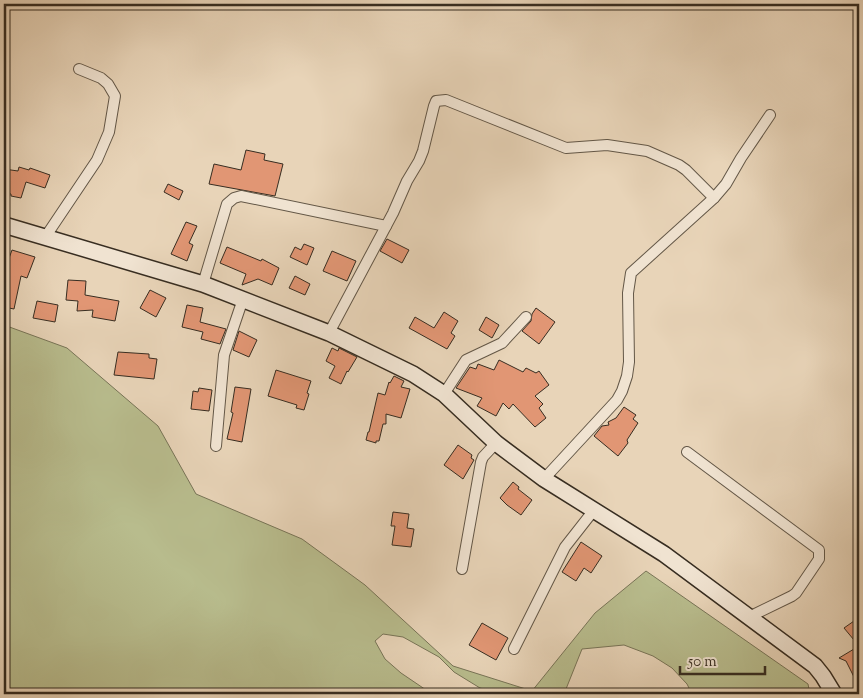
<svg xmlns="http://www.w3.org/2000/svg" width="863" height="698" font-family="'Sorts Mill Goudy',serif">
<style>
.green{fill:#b8bc8d;stroke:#787457}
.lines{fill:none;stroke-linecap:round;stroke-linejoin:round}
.stream{stroke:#718077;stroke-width:3}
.building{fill:#e19674;stroke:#372d21}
.minor-casing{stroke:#635747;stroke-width:12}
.secondary-casing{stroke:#372d21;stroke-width:18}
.minor{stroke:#f0e3d1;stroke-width:10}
.secondary{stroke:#f0e3d1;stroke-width:15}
</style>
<rect width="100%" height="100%" fill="#e8d4b8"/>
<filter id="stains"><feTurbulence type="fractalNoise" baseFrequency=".004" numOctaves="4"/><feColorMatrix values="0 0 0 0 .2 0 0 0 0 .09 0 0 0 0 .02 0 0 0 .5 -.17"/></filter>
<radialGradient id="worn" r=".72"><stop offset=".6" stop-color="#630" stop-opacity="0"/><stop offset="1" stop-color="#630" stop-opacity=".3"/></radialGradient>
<polygon class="green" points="4,325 67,348 158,426 196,494 302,539 365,585 453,666 532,691 595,613 646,571 808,684 810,694 692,694 687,684 672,668 653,656 624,645 582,649 564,694 502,694 480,688 454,672 439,657 403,637 383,634 375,641 385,659 401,673 432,694 4,694"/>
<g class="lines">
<polyline class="stream" points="4,97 7,98"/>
</g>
<g class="building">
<polygon points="246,150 265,154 264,160 283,164 275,196 209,184 214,164 241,170"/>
<polygon points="19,167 29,170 30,168 50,175 45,188 26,182 21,198 11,196 11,194 4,193 4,169 18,171"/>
<polygon points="168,184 183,191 179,200 164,192"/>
<polygon points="186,222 197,226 189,243 193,245 187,261 171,254"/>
<polygon points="387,239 409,250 402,263 380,251"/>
<polygon points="304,244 314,248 307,265 290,257 295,247 301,250"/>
<polygon points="227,247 261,261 262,259 279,268 272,285 258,279 242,285 246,274 220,263"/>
<polygon points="12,250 35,257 27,278 21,276 14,309 4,307 4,272"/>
<polygon points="332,251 356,261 347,281 323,271"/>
<polygon points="295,276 310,284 305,295 289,288"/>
<polygon points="68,280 86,281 85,295 119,301 115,321 92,317 93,310 77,311 78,301 66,300"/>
<polygon points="150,290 166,298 156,317 140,308"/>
<polygon points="37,301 58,305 55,322 33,318"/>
<polygon points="187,305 203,308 200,322 226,329 220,344 201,339 203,332 182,327"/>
<polygon points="536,308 555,322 539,344 522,331 531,321 532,314"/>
<polygon points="444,312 458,321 451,333 455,336 447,349 409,328 415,317 434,328"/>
<polygon points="486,317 499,325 492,338 479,330"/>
<polygon points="239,331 257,340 249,357 233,350"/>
<polygon points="332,348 338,351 339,348 357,357 348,372 347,371 341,384 329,378 335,366 326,361"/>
<polygon points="118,352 149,354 149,358 157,359 154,379 114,375"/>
<polygon points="499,360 523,372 526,368 536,373 539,371 549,385 535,396 543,404 539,408 546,418 535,427 513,404 509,409 503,403 496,416 477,406 482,398 456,388 470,367 476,369 478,364 494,370"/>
<polygon points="276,370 311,381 307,393 309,394 304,410 296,408 297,405 268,396"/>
<polygon points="394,376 404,381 401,387 410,389 401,418 386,414 386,424 383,424 379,441 376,441 376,443 366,440 368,432 369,432 378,393 385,395 389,382 390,383"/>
<polygon points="235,387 251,389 242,442 227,439 233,413 231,412"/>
<polygon points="199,388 212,390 209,411 191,409 193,391 198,392"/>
<polygon points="624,407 636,415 633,419 638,423 627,440 628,443 618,456 594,436 602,426 609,425 608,422 616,418"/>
<polygon points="458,445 472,455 471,458 474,460 463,479 444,465"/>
<polygon points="513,482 519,487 518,489 532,500 521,515 507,505 500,498"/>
<polygon points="393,512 409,514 407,528 414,529 411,547 392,545 395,526 391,526"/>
<polygon points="581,542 602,556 591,573 584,568 576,581 562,572"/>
<polygon points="854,621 859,628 859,687 846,661 839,658 859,646 844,628"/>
<polygon points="482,623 508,638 496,660 469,645"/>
</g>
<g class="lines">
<defs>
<g id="minor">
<polyline points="46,236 97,160 109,132 115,96 108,84 101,78 79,69"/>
<polyline points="203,284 227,204 234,198 241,196 386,226"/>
<polyline points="329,333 393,213 407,181 419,161 423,151 434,106 436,101 446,100 566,148 607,145 647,151 679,165 686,170 714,198"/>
<polyline points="444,394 466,360 502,343 526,317"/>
<polyline points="216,446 224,355 243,299"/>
<polyline points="687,452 819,550 819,559 796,593 792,596 749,617"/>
<polyline points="544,479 617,400 622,391 627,376 629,362 628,293 631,273 714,198 726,184 741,158 770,115"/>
<polyline points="462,569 481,462 483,457 496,443"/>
<polyline points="514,649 565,547 594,510"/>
</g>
<polyline id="secondary" points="4,225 203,284 329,333 413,374 444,394 496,443 544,479 664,554 815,666 823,676 834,694"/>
</defs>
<use href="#minor" class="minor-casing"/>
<use href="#secondary" class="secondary-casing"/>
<use href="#minor" class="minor"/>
<use href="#secondary" class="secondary"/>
</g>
<rect width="863" height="698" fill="none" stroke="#e8d4b8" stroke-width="20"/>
<rect x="5" y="5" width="853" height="688" fill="none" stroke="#372d21" stroke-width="2.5"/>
<rect x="10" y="10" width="843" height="678" fill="none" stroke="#372d21"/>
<path d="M680 666v8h85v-8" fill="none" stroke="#372d21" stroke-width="2.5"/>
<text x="688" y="666" font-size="15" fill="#372d21" stroke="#f0e3d1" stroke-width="4" paint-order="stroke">50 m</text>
<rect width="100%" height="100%" filter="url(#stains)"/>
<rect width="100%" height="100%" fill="url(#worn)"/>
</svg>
